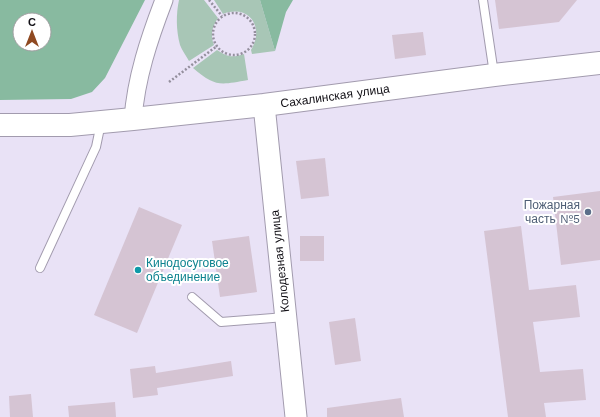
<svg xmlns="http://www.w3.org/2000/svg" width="600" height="417" font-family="'Work Sans',sans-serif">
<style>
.green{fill:#a8c6b6}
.forest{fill:#88baa0;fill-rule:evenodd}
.building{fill:#d5c4d3}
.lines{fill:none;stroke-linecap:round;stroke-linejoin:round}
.service-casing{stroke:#a29bae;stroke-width:10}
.minor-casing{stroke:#a29bae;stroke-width:19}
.tertiary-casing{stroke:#a29bae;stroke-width:23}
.primary-casing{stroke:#a29bae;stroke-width:24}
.path{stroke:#948f9d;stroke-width:2.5;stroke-dasharray:2 2;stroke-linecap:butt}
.service{stroke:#fff;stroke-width:8}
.minor{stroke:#fff;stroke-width:17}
.tertiary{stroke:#fff;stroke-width:21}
.primary{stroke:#fff;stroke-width:22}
.service-dot{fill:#5c6f8a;stroke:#fff;stroke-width:1.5}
.culture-dot{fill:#0f9aa8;stroke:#fff;stroke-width:1.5}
.labels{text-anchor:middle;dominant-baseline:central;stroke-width:4;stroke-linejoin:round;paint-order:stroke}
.street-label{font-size:12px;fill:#110f15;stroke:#fff}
.service-label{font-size:12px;fill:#4e5e75;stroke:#fff;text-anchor:end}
.culture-label{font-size:12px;fill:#0d838f;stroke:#fff;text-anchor:start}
</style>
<rect width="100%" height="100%" fill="#e9e2f6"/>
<g class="green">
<path d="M179 0H204L218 18C212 27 210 35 214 45L189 61C186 56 182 50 180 45 176 30 176 14 179 0Z"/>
<path d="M214 0H260L275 51 252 54 251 50C265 27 249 4 223 14Z"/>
<path d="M217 50C228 57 232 58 244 54L248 80C220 85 215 87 193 68Z"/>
</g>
<g class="forest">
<path d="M0 0H145L105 78 92 92 71 99 0 100ZM20 20H44V44H20Z"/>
<polygon points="260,0 293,0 286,12 275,51"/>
</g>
<g class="building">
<polygon points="495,0 577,0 559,22 499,29"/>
<polygon points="423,32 426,55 395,59 392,35"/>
<polygon points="325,158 329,196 301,199 296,161"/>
<polygon points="600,191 600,260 561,265 553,197"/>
<polygon points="139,207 182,225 137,333 94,315"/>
<polygon points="521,226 529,290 576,285 580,317 533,322 540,372 583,369 586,400 544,403 546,417 508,417 484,231"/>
<polygon points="249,236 257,292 220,297 212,241"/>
<rect x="300" y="236" width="24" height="25"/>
<polygon points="355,318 361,361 335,365 329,322"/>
<polygon points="231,361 233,376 157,388 158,395 133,398 130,369 155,366 156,373"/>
<polygon points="31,394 33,417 10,417 9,396"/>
<polygon points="401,398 404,417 327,417 327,408"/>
<polygon points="115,402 116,417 69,417 68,406"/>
</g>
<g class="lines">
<defs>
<g id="service">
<polyline points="483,0 494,74"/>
<polyline points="40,268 96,147 101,123"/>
<polyline points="192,297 221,322 285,317"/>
</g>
<path id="minor" d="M133 119C136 78 149 39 164 0"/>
<polyline id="tertiary" points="264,105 296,417"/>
<polyline id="primary" points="0,125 70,125 133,119 264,105 494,75 600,63"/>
</defs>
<use href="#service" class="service-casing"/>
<use href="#minor" class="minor-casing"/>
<use href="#tertiary" class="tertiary-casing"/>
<use href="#primary" class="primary-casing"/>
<g class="path">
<polyline points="209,0 222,16"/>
<circle cx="234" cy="34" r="21"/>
<polyline points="169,82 217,46"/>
</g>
<use href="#service" class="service"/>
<use href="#minor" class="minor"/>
<use href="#tertiary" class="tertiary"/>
<use href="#primary" class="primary"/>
</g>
<circle class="service-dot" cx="588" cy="212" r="4"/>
<circle class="culture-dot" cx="138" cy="270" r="4"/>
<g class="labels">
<g class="street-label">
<text transform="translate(335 96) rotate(-8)">Сахалинская улица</text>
<text transform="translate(280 261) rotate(-96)">Колодезная улица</text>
</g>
<g class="service-label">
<text x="580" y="205">Пожарная<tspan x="580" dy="14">часть №5</tspan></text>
</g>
<g class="culture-label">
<text x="146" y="263">Кинодосуговое<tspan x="146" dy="14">объединение</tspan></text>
</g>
</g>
<g transform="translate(32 32)"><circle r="19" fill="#ffffff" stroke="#a09fa1"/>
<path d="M0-3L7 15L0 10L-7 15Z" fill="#8f4921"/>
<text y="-6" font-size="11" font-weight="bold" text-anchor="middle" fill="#110f15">С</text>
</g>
</svg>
